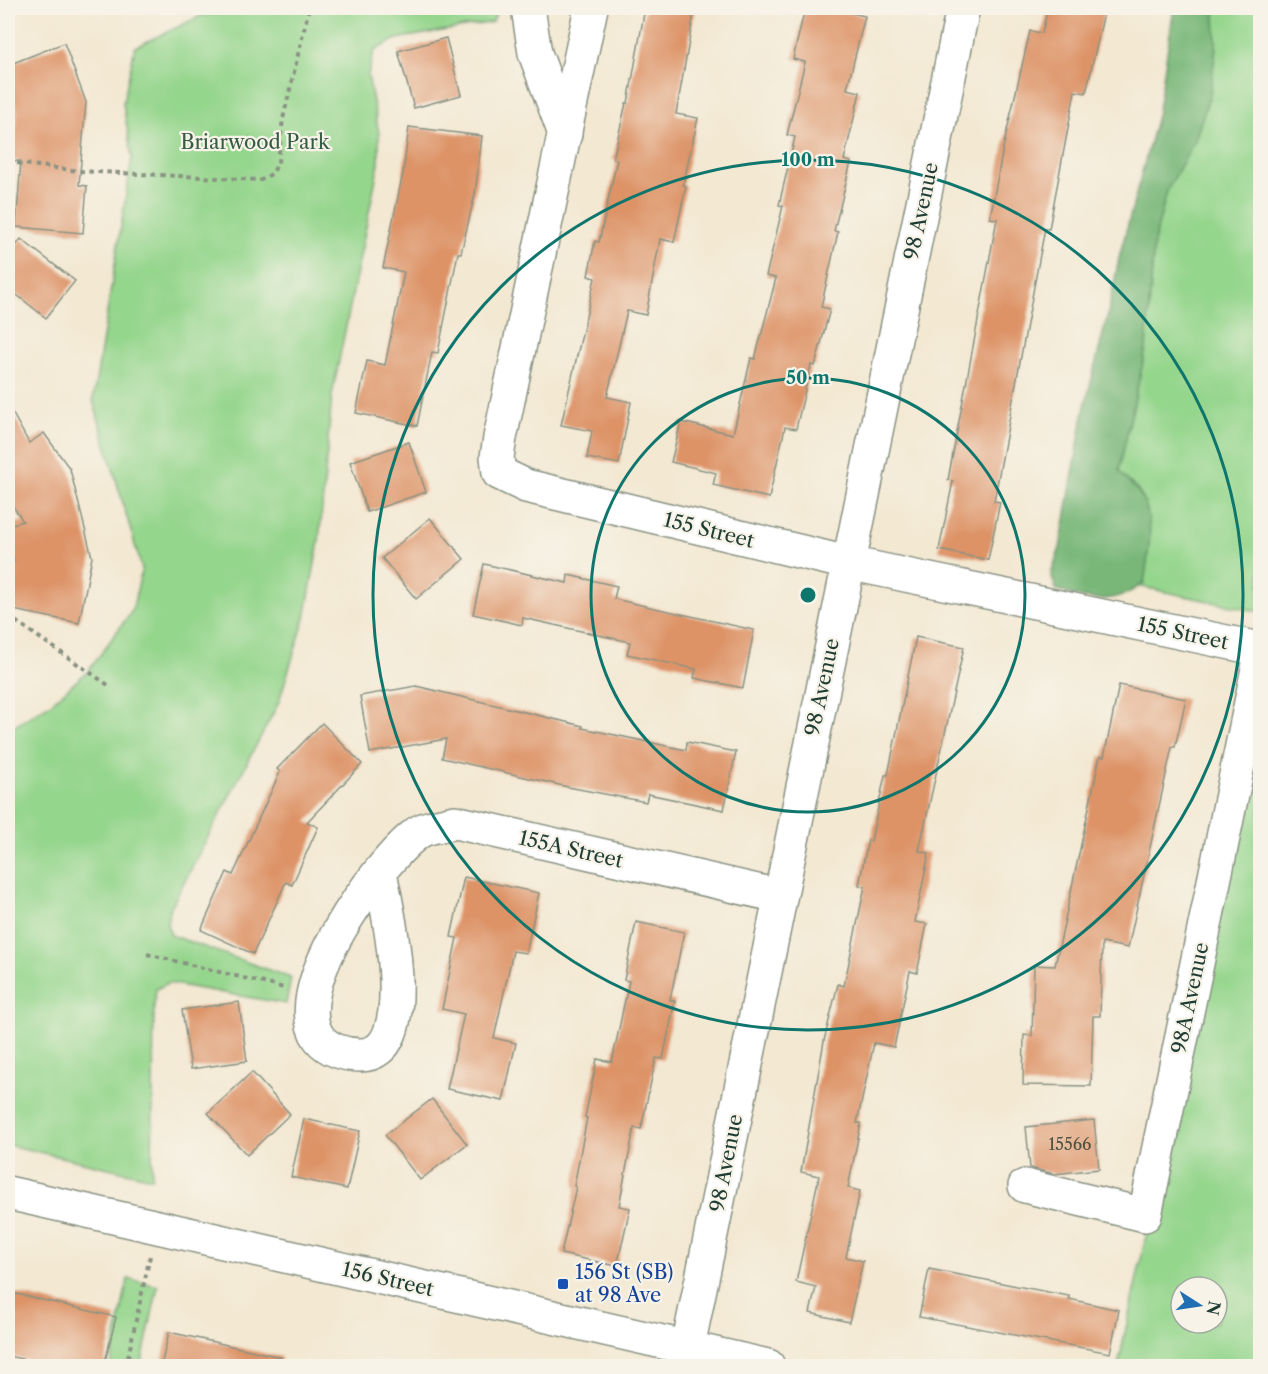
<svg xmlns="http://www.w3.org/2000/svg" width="1268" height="1374" font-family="'Libre Caslon Text',serif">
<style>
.green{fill:#95d68d;stroke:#5a8a60;stroke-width:1.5;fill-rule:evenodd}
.forest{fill:#78b778;stroke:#4c7a56;stroke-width:1.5}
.building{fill:#dd9366}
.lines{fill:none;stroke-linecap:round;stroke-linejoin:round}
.minor-casing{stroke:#899283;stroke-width:36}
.secondary-casing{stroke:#899283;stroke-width:36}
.path{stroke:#899283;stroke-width:4;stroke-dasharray:4.5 4.5;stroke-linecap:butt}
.minor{stroke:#fff;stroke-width:33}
.secondary{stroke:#fff;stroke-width:33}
.ring{fill:none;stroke:#0f766e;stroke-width:3}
.transit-dot{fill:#1a4fb4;stroke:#f7f3e8;stroke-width:2}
.labels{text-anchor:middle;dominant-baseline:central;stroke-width:4.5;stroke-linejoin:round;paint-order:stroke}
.number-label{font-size:16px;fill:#4e5240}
.park-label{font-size:20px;fill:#375c46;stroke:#f7f3e8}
.street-label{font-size:20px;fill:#1f3d34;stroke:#f7f3e8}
.transit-label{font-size:20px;fill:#164399;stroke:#f7f3e8;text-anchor:start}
.centre{fill:#0f766e;stroke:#f7f3e8;stroke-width:3}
.ring-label{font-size:18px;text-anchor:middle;font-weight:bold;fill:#0f766e;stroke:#f7f3e8;stroke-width:4.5;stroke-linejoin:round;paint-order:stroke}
</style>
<rect width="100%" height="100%" fill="#f7f3e8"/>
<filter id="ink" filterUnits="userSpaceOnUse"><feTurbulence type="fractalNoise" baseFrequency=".0167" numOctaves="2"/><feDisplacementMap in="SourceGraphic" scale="12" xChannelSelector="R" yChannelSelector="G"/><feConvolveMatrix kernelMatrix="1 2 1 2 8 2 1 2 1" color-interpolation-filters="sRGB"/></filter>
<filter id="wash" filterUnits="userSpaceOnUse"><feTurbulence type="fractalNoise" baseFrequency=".008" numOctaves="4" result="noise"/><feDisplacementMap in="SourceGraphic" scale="24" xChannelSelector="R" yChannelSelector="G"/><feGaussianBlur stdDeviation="1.35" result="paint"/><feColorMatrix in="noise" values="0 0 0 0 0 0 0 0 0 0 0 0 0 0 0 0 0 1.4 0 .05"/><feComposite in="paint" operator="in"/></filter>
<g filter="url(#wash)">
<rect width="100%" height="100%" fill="#f3e8d2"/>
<g class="green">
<polygon points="264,8 496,8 497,10 493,22 396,39 374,51 368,75 379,134 379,163 332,395 319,541 305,618 278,704 169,911 167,924 171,935 291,978 286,1004 168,983 156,989 154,1005 152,1178 8,1145 8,730 50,704 89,670 132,611 142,569 93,400 132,158 123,103 135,47 203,15"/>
<polygon points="1187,8 1260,8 1260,612 1100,578"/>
<path d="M1260 705V1366H1118ZM1181 1287H1217V1323H1181Z"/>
<polygon points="128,1279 158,1286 141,1366 110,1366"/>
</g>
<path class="forest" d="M1174 8H1215L1216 47 1210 94 1195 140 1167 191 1154 242 1146 349 1119 470C1124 480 1132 483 1138 491 1157 516 1148 555 1144 583 1116 605 1086 602 1056 589L1051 574 1060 548 1084 410 1107 318 1120 254 1157 116Z"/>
<g id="blocks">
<g class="building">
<polygon points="645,8 695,8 676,114 698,118 683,185 686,186 674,242 660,239 646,315 627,311 607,397 631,402 619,464 587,458 592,431 561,425 595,278 588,276 595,241 599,242 617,160 613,159 626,103 628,103"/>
<polygon points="805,8 829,8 865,16 847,89 860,92 844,160 851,162 834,231 838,232 821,307 830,309 815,366 811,365 796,429 785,427 769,498 713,485 716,473 671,462 681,422 733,434 751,358 755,359 776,278 766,276 783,206 779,205 795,137 787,135 805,62 793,59"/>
<polygon points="1048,8 1105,8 1086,93 1075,91 1049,229 1045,228 994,501 1000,502 988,560 939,550 953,481 948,480 997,219 990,218 1003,148 1030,31 1042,33"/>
<polygon points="446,38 461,95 414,108 398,51"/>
<polygon points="64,43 86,102 79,185 87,186 83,233 16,227 21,161 13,161 17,110 8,86 8,65"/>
<polygon points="409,127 482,136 475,194 461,253 458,253 438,353 432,352 417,426 356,413 367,361 385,365 404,272 383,268 403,173"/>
<polygon points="21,239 75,281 46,318 8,288 8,256"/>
<polygon points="8,405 29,443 44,433 70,469 92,557 79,623 8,609 8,563 14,562 8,538 8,525 23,521 8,499"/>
<polygon points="409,442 426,492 367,512 350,462"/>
<polygon points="430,518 464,559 416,599 382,558"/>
<polygon points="484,564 567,583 568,575 617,586 614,599 754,630 743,688 694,678 696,669 627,654 630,642 523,618 522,625 473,614"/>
<polygon points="916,637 964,647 919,851 929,853 915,922 927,924 917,973 910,971 894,1047 874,1043 857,1123 861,1123 848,1188 860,1191 846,1257 863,1261 849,1322 810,1313 816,1287 796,1282 819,1176 801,1172 824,1041 838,984 844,986 865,886 859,885 868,840 871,841 885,775 888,775"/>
<polygon points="1119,685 1186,699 1175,747 1172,747 1128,948 1102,943 1100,1016 1093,1016 1091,1086 1023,1085 1024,1035 1032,1036 1034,965 1055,966 1100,756 1104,757"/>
<polygon points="416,686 583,726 582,728 686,750 687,742 736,752 724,810 648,794 646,802 568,787 442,758 446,739 370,753 360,696"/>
<polygon points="322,723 362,764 307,822 318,827 292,885 286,882 253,954 201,930 227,872 233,875 280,772 277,769"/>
<polygon points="464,877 539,893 526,953 513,951 494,1038 516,1043 503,1101 447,1089 464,1014 442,1009 457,938 451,937"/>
<polygon points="636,922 684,932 670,1000 675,1001 663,1059 656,1058 641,1129 634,1128 619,1206 630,1208 617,1266 561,1254 576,1187 574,1186 587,1118 585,1117 597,1059 612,1062 629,981 624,980"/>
<polygon points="239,1002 247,1061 191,1069 182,1010"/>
<polygon points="252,1072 290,1114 247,1155 208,1113"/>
<polygon points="432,1099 467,1144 420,1180 385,1135"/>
<polygon points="304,1119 360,1131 347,1189 291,1177"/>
<polygon points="1094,1120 1099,1169 1054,1174 1030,1168 1026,1127"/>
<polygon points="929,1269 1069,1296 1069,1299 1119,1310 1110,1353 919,1317"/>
<polygon points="8,1292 116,1317 104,1366 52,1366 8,1356"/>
<polygon points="169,1332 281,1357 280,1366 161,1366"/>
</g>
</g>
</g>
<g filter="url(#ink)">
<use href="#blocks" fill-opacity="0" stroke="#899283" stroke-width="1.5"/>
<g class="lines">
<defs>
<g id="minor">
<polyline points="528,8 535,53 565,134"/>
<polyline points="591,8 500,438 497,457 499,473 526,486 848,563 1260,649"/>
<path d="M380 873C387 906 422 1056 360 1055 346 1055 328 1050 319 1038 284 990 378 863 416 834 424 827 443 825 455 822L779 896"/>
<polyline points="1025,1186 1145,1215 1260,659"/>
<polyline points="684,1366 963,8"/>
</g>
<polyline id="secondary" points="8,1193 768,1366"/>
</defs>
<use href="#minor" class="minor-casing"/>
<use href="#secondary" class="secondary-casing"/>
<g class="path">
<polyline points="384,8 429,13 500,10"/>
<polyline points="8,162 79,171 261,180 273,173 278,161 283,119 309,8"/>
<polyline points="8,616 111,687"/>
<polyline points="147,954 284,988"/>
<polyline points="126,1366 150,1256"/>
</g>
<use href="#minor" class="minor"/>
<use href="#secondary" class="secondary"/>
</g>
</g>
<g class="ring">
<circle cx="808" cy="595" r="217"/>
<circle cx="808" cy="595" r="435"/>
</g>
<rect class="transit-dot" x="557" y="1278" width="12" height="12" rx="3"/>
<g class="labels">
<g class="number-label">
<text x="1070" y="1144">15566</text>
</g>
<g class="park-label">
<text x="255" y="142">Briarwood Park</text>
</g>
<g class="street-label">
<text transform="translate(921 211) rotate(-78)">98 Avenue</text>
<text transform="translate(709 530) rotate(14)">155 Street</text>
<text transform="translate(1183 633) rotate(12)">155 Street</text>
<text transform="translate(822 687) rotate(-78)">98 Avenue</text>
<text transform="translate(571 849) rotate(13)">155A Street</text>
<text transform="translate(1190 998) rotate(-78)">98A Avenue</text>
<text transform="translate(726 1163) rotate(-79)">98 Avenue</text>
<text transform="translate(388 1279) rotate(13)">156 Street</text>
</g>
<g class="transit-label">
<text x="575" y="1272">156 St (SB)<tspan x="575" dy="23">at 98 Ave</tspan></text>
</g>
</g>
<circle cx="808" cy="595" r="9" class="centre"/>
<g class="ring-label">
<text x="808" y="166">100 m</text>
<text x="808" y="384">50 m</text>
</g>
<rect width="1268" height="1374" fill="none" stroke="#f7f3e8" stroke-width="30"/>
<g transform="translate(1199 1305) rotate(102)"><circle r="28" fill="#f7f3e8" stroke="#a1aaa0" stroke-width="1.5"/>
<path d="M0-4.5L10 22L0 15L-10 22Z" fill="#1f6fb2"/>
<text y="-9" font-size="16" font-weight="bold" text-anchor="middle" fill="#1f3d34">N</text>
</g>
</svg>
